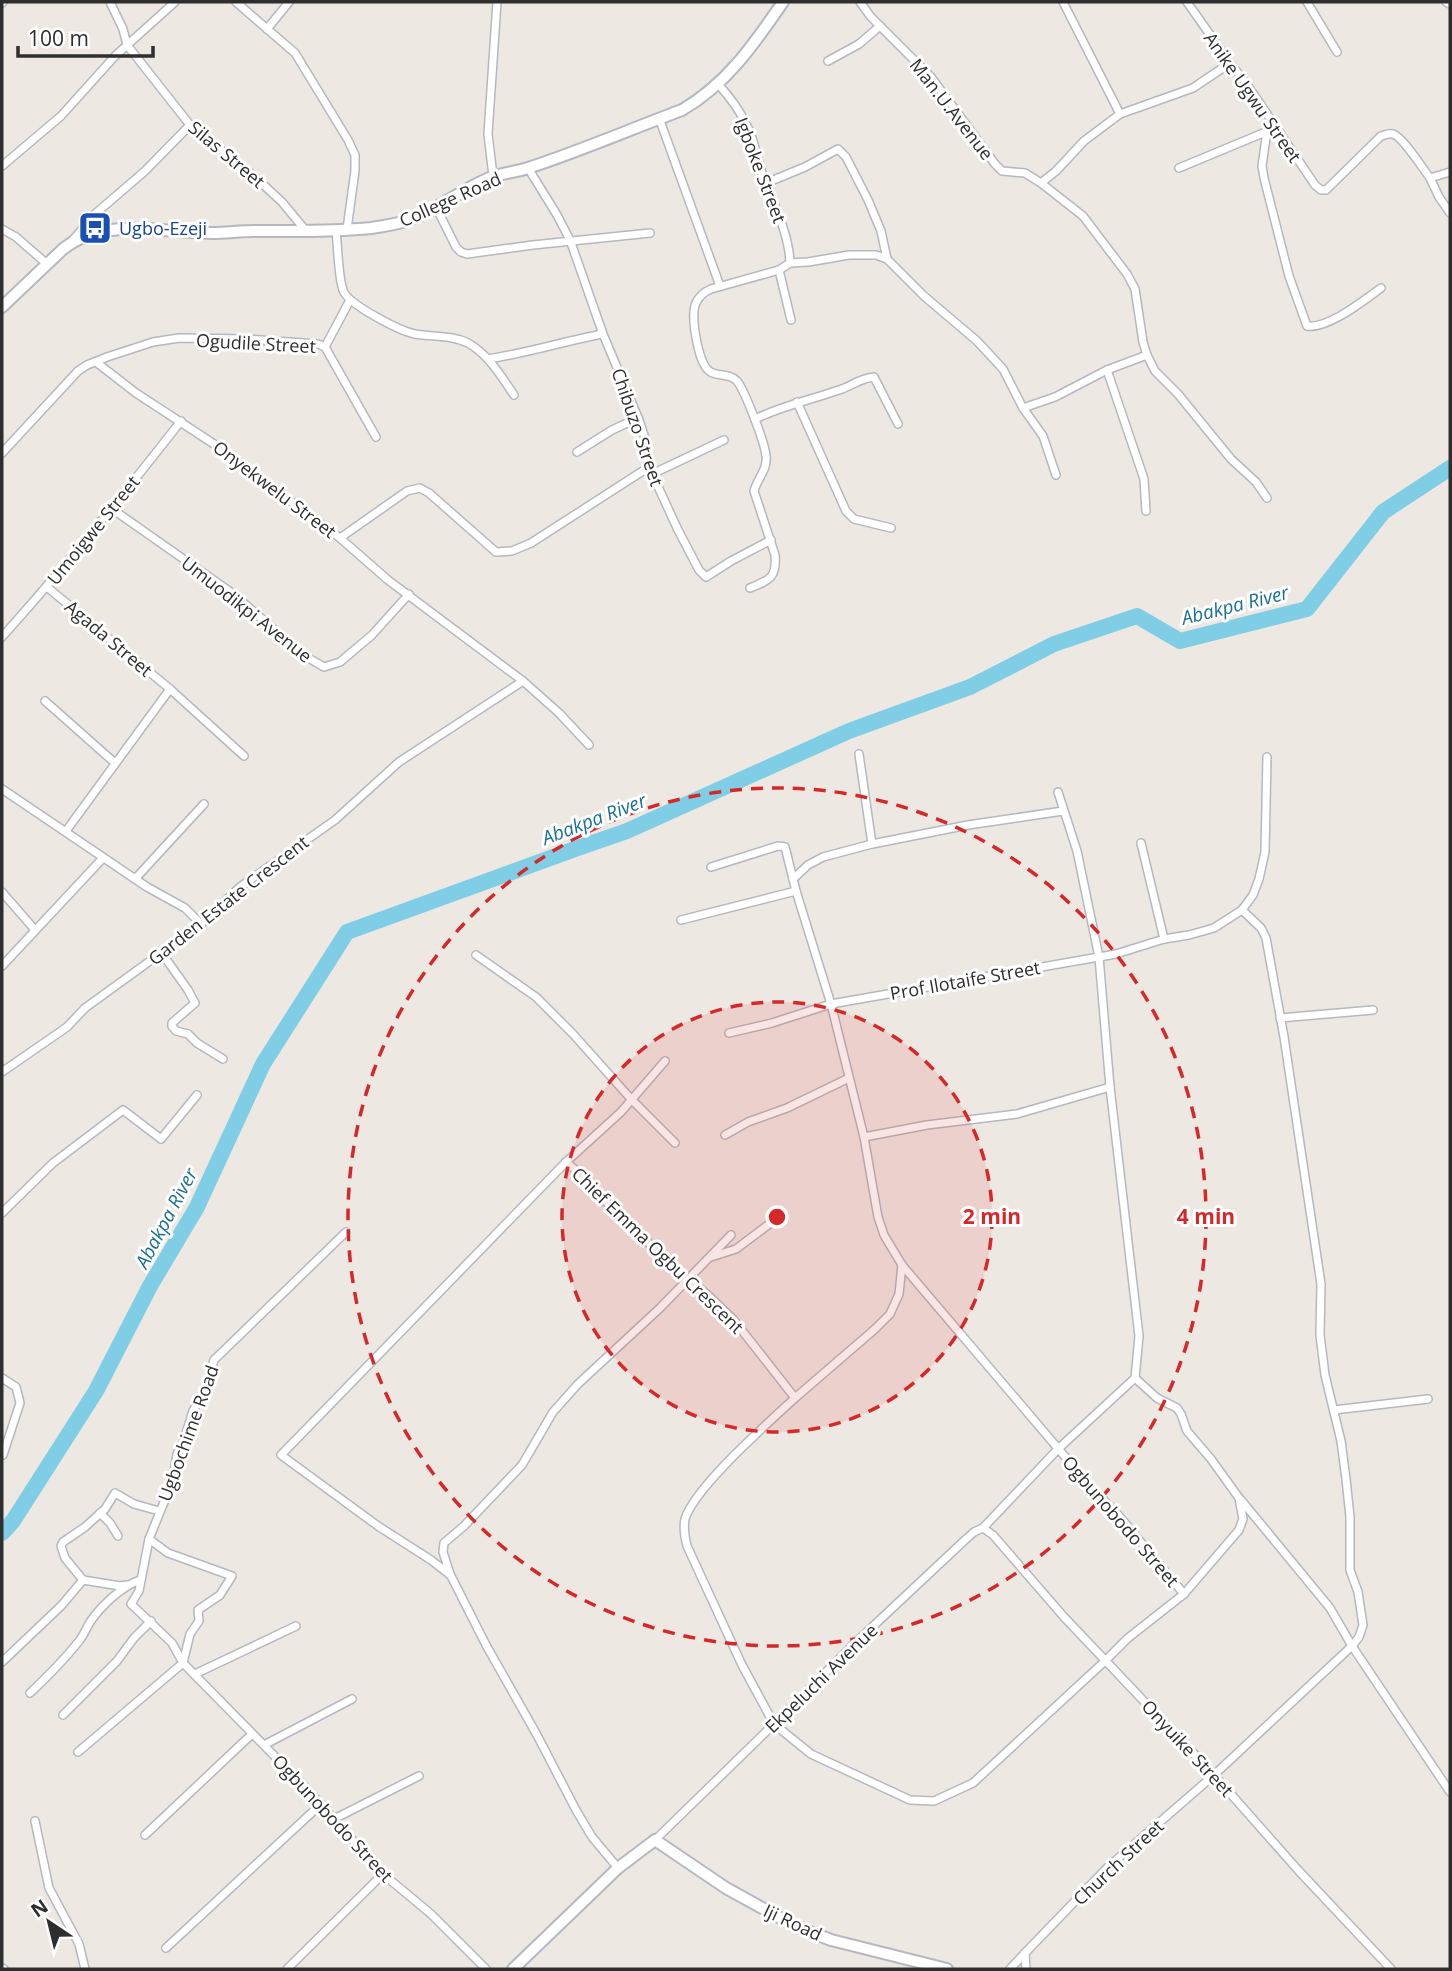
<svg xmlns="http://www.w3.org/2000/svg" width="1452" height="1971" font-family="'Open Sans',sans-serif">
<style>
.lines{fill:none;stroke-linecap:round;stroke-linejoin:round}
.river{stroke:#7fcee5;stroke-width:16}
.street-casing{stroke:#b5b8c0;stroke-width:10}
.secondary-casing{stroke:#b5b8c0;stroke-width:14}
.street{stroke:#fff;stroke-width:7}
.secondary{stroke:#fff;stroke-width:10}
.ring{fill:none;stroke:#d62828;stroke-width:3.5;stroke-dasharray:12 9}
.labels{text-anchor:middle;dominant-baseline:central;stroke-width:6;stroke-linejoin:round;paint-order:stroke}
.street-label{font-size:18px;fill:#2e2e2e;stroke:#fff}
.transit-label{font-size:18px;fill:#164399;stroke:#fff;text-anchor:start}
.water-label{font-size:19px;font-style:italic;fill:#1a7095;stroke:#fff}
.centre{fill:#d62828;stroke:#fff;stroke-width:3.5}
.ring-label{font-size:21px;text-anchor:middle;font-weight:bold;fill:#d62828;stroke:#fff;stroke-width:6;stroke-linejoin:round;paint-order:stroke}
</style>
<rect width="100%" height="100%" fill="#eee8e2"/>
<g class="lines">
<polyline class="river" points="2,1533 13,1521 96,1391 150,1286 197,1207 263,1064 347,932 575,849 627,831 849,731 970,687 1054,644 1137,616 1180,641 1307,609 1383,512 1450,468"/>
<defs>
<g id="street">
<polyline points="110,2 123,29 127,45 190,125 255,177 282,202 306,231"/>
<polyline points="236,2 295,53 348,140 355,155 355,171 347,229"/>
<polyline points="860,2 871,17 931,77 995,164 1002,171 1025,173 1041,183 1083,216 1127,274 1135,289 1143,342 1147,355 1155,371 1178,394 1231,459 1256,482 1267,498"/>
<polyline points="1063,2 1120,114"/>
<path d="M1187 2 1230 63 1246 83 1315 185 1321 190H1326L1381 136C1385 135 1389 133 1393 134 1403 137 1423 169 1430 178L1450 172"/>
<polyline points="1307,2 1337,52"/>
<polyline points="1446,2 1450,4"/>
<polyline points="2,3 3,2"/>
<polyline points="267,29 289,2"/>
<polyline points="828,61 859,44 880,26"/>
<path d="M718 84C729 96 739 109 746 124 754 137 756 155 761 170 771 200 789 231 790 263"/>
<polyline points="659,118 720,286"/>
<path d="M1267 131 1262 166 1264 178 1289 276 1307 326C1328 329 1363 301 1381 288"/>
<polyline points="2,166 61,116 115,56 175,2"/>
<polyline points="528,168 557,215 570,240 603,334 639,420 645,438 649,467 678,530 699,570 706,577 731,561 771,540"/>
<polyline points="1179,168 1268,131"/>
<polyline points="493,176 488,134 497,2"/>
<polyline points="1430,178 1439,197 1450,213"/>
<polyline points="766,183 805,167 838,149 846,157 868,200 881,231 887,259"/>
<polyline points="1041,183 1056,171 1084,141 1120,114 1193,88 1230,63"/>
<polyline points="436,207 456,247 461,252 467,254 533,245 650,233"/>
<polyline points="2,229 16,237 47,264"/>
<path d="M336 231C338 246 338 276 343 290 347 304 400 331 415 334 433 337 452 335 468 343 489 355 501 376 514 395"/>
<polyline points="72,241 95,214 145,171 190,125"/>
<polyline points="790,263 808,262 849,255 876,255 887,259 924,296 977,341 1003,369 1023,408 1043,436 1056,475"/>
<polyline points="779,270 791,320"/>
<polyline points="325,347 350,300"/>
<path d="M488 359C527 353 565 341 603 334"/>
<polyline points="96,362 136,393 217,446 340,538 388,580 523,681 559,713 589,745"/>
<polyline points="1107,370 1144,479 1146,511"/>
<polyline points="797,402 846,511 854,519 891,528"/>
<polyline points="1023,408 1055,397 1107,370 1147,355"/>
<path d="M755 419C782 406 810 400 839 390 852 386 860 378 874 377L898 424"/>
<polyline points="577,452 612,430 638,418"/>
<polyline points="2,453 78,371 87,365 107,357 153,342 179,338 247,339 318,344 325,347 376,437"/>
<polyline points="652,474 724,440"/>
<polyline points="112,509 232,593 305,656 324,667 340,662 372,635 409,594"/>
<polyline points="340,538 407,491 420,488 429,493 496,552 512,551 531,543 649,467"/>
<polyline points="47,587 170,689 244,756"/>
<path d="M750 588C770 580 777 577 775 555L754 491C757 479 768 469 766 456 765 443 745 391 737 381 729 372 716 378 708 370 698 360 690 316 696 303 699 296 704 292 711 289L779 270 790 263"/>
<path d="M2 637C65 567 123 495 181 421"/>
<polyline points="45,701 115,763"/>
<polyline points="859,754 872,844"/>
<polyline points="2,789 147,887 185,908 201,924"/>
<polyline points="66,831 170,689"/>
<polyline points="1141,843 1164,939"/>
<polyline points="711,867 778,846 785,847 796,891 831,1004 864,1137 878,1217 884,1235 902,1265 1090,1486 1119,1516 1184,1594"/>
<polyline points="135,879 204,804"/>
<polyline points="793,879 808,865 823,857 872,844 968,825 1063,811"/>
<polyline points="2,892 35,930"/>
<polyline points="681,920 796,891"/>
<polyline points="161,952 188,990 195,1003 172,1023 172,1026 176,1031 188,1034 197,1043 223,1059"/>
<polyline points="476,955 536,997 573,1034 631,1099 675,1143"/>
<polyline points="2,966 103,858"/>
<polyline points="1280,1018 1373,1010"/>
<polyline points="729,1033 772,1023 831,1004 1116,954 1164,939 1189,935 1214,928 1242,910 1253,895 1259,879 1265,852 1267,757"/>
<path d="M665 1061 621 1112 566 1162 586 1179 614 1211 653 1247 668 1264 709 1296 733 1319 795 1398C768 1423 695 1487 685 1519 683 1528 685 1537 687 1546L742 1665 774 1724 811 1754 910 1800 934 1801 973 1783 1105 1661 1128 1638 1184 1594 1239 1530 1243 1519 1239 1498 1211 1459 1187 1431 1181 1414 1177 1408 1157 1398 1135 1378"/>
<polyline points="2,1072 67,1027 85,1008 201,924 240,887 335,820 399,762 523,681"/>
<polyline points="725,1135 748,1122 787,1108 849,1078"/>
<polyline points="864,1137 927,1125 1017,1114 1110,1087"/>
<polyline points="2,1213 53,1163 123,1110 161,1139 197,1095"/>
<polyline points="346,1232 214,1360 208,1382 193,1411 183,1443 177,1454 173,1480 149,1539 139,1591 131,1604 172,1643 183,1663 308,1790 383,1874 431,1914 486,1969"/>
<polyline points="711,1257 736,1249 780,1216"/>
<polyline points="2,1378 16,1387 20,1403 3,1455"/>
<polyline points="795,1398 875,1329 890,1314 899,1294 902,1265"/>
<polyline points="1334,1410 1428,1399"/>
<polyline points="1241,1500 1330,1608 1352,1646 1450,1792"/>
<polyline points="100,1513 110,1523 118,1536"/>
<polyline points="983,1528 993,1535 1064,1617 1214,1775 1298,1870 1391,1969"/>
<polyline points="449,1574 431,1560 378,1526 281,1455 566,1162"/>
<polyline points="83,1580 65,1558 61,1546 63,1542 85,1527 105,1509 115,1493 134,1504 159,1511"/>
<polyline points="83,1580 120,1586 127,1585"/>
<polyline points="2,1662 61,1606 83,1580"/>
<polyline points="195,1674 296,1626"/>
<path d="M30 1693C47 1677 64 1660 79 1641 85 1634 87 1625 93 1618 104 1603 123 1586 140 1580"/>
<polyline points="63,1715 117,1661 134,1638 151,1621"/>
<polyline points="264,1745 352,1699"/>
<polyline points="78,1752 183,1663 190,1634 199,1621 198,1610 220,1595 232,1576 168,1553 149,1539"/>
<polyline points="334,1819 419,1776"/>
<polyline points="35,1821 49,1888 79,1944 85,1969"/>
<polyline points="145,1835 252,1734"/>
<polyline points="655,1840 774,1724 853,1645 965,1540 974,1532 983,1528 1058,1449 1135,1378 1139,1336 1110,1087 1099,957 1077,851 1058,792"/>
<polyline points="618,1868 592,1837 576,1810 537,1735 486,1645 450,1574 443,1552 444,1543 464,1526 522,1465 553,1412 578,1384 660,1308 731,1235"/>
<polyline points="166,1948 321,1804"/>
<polyline points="1025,1953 1026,1969"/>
<polyline points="2,1968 4,1969"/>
<polyline points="287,1969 383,1874"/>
<polyline points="1010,1969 1025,1953 1107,1868 1214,1775 1352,1646 1359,1637 1363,1625 1358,1592 1350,1570 1350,1517 1346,1479 1341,1441 1325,1375 1320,1335 1321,1284 1284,1037 1266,938 1261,928 1242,910"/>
</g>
<g id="secondary">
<path d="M2 307 63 249C104 216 164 233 212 233 226 233 240 231 254 231 293 231 332 232 371 228 385 226 399 224 412 219 440 208 464 188 492 177 503 173 516 172 528 168 580 151 631 129 682 110 727 84 754 44 783 2"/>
<polyline points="513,1969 618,1868 655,1840 726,1888 793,1925 831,1940 947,1969"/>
</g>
</defs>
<use href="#street" class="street-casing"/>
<use href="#secondary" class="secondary-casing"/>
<use href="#street" class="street"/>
<use href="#secondary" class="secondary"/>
</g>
<circle cx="777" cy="1217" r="215" fill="#d62828" fill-opacity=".12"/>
<g class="ring">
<circle cx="777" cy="1217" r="215"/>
<circle cx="777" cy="1217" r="429"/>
</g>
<defs>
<symbol id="bus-square" viewBox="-11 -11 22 22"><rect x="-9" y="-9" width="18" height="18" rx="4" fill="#1a4fb4" stroke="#fff"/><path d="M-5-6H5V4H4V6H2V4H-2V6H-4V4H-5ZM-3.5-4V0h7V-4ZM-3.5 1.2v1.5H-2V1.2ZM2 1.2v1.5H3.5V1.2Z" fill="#fff"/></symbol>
</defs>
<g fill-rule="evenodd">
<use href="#bus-square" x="76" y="209" width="38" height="38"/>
</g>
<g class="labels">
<g class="street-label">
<text transform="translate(1253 97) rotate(55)">Anike Ugwu Street</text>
<text transform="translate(952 109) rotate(52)">Man.U.Avenue</text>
<text transform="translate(227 154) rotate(40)">Silas Street</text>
<text transform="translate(761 170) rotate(69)">Igboke Street</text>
<text transform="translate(450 199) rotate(-24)">College Road</text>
<text transform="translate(256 343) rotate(3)">Ogudile Street</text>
<text transform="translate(638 427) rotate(71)">Chibuzo Street</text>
<text transform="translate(275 489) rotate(37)">Onyekwelu Street</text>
<text transform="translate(93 530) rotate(-51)">Umoigwe Street</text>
<text transform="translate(247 609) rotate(38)">Umuodikpi Avenue</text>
<text transform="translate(109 638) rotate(40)">Agada Street</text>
<text transform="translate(228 900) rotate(-38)">Garden Estate Crescent</text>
<text transform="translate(965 980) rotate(-10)">Prof Ilotaife Street</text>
<text transform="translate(658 1250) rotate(44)">Chief Emma Ogbu Crescent</text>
<text transform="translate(188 1433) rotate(-70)">Ugbochime Road</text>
<text transform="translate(1121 1521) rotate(49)">Ogbunobodo Street</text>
<text transform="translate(821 1678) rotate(-44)">Ekpeluchi Avenue</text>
<text transform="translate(1188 1748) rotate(47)">Onyuike Street</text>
<text transform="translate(333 1818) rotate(47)">Ogbunobodo Street</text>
<text transform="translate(1118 1862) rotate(-43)">Church Street</text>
<text transform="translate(793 1922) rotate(25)">Iji Road</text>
</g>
<g class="transit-label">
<text x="119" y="228">Ugbo-Ezeji</text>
</g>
<g class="water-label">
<text transform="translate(1235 605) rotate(-14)">Abakpa River</text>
<text transform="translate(594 819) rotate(-21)">Abakpa River</text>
<text transform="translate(166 1218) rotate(-62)">Abakpa River</text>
</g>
</g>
<circle cx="777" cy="1217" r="10" class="centre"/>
<g class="ring-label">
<text x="992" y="1224">2 min</text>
<text x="1206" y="1224">4 min</text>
</g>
<rect width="1452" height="1971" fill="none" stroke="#2e2e2e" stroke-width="7"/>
<g transform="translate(49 1922) rotate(325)" stroke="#ffffff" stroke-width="5" paint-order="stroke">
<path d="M0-5L12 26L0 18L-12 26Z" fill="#2e2e2e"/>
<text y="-10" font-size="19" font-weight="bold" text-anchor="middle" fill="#2e2e2e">N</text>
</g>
<path d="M18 46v10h135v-10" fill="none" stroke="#2e2e2e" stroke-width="3.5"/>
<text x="28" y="46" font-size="21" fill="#2e2e2e" stroke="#ffffff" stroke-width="5" paint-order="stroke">100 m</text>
</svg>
